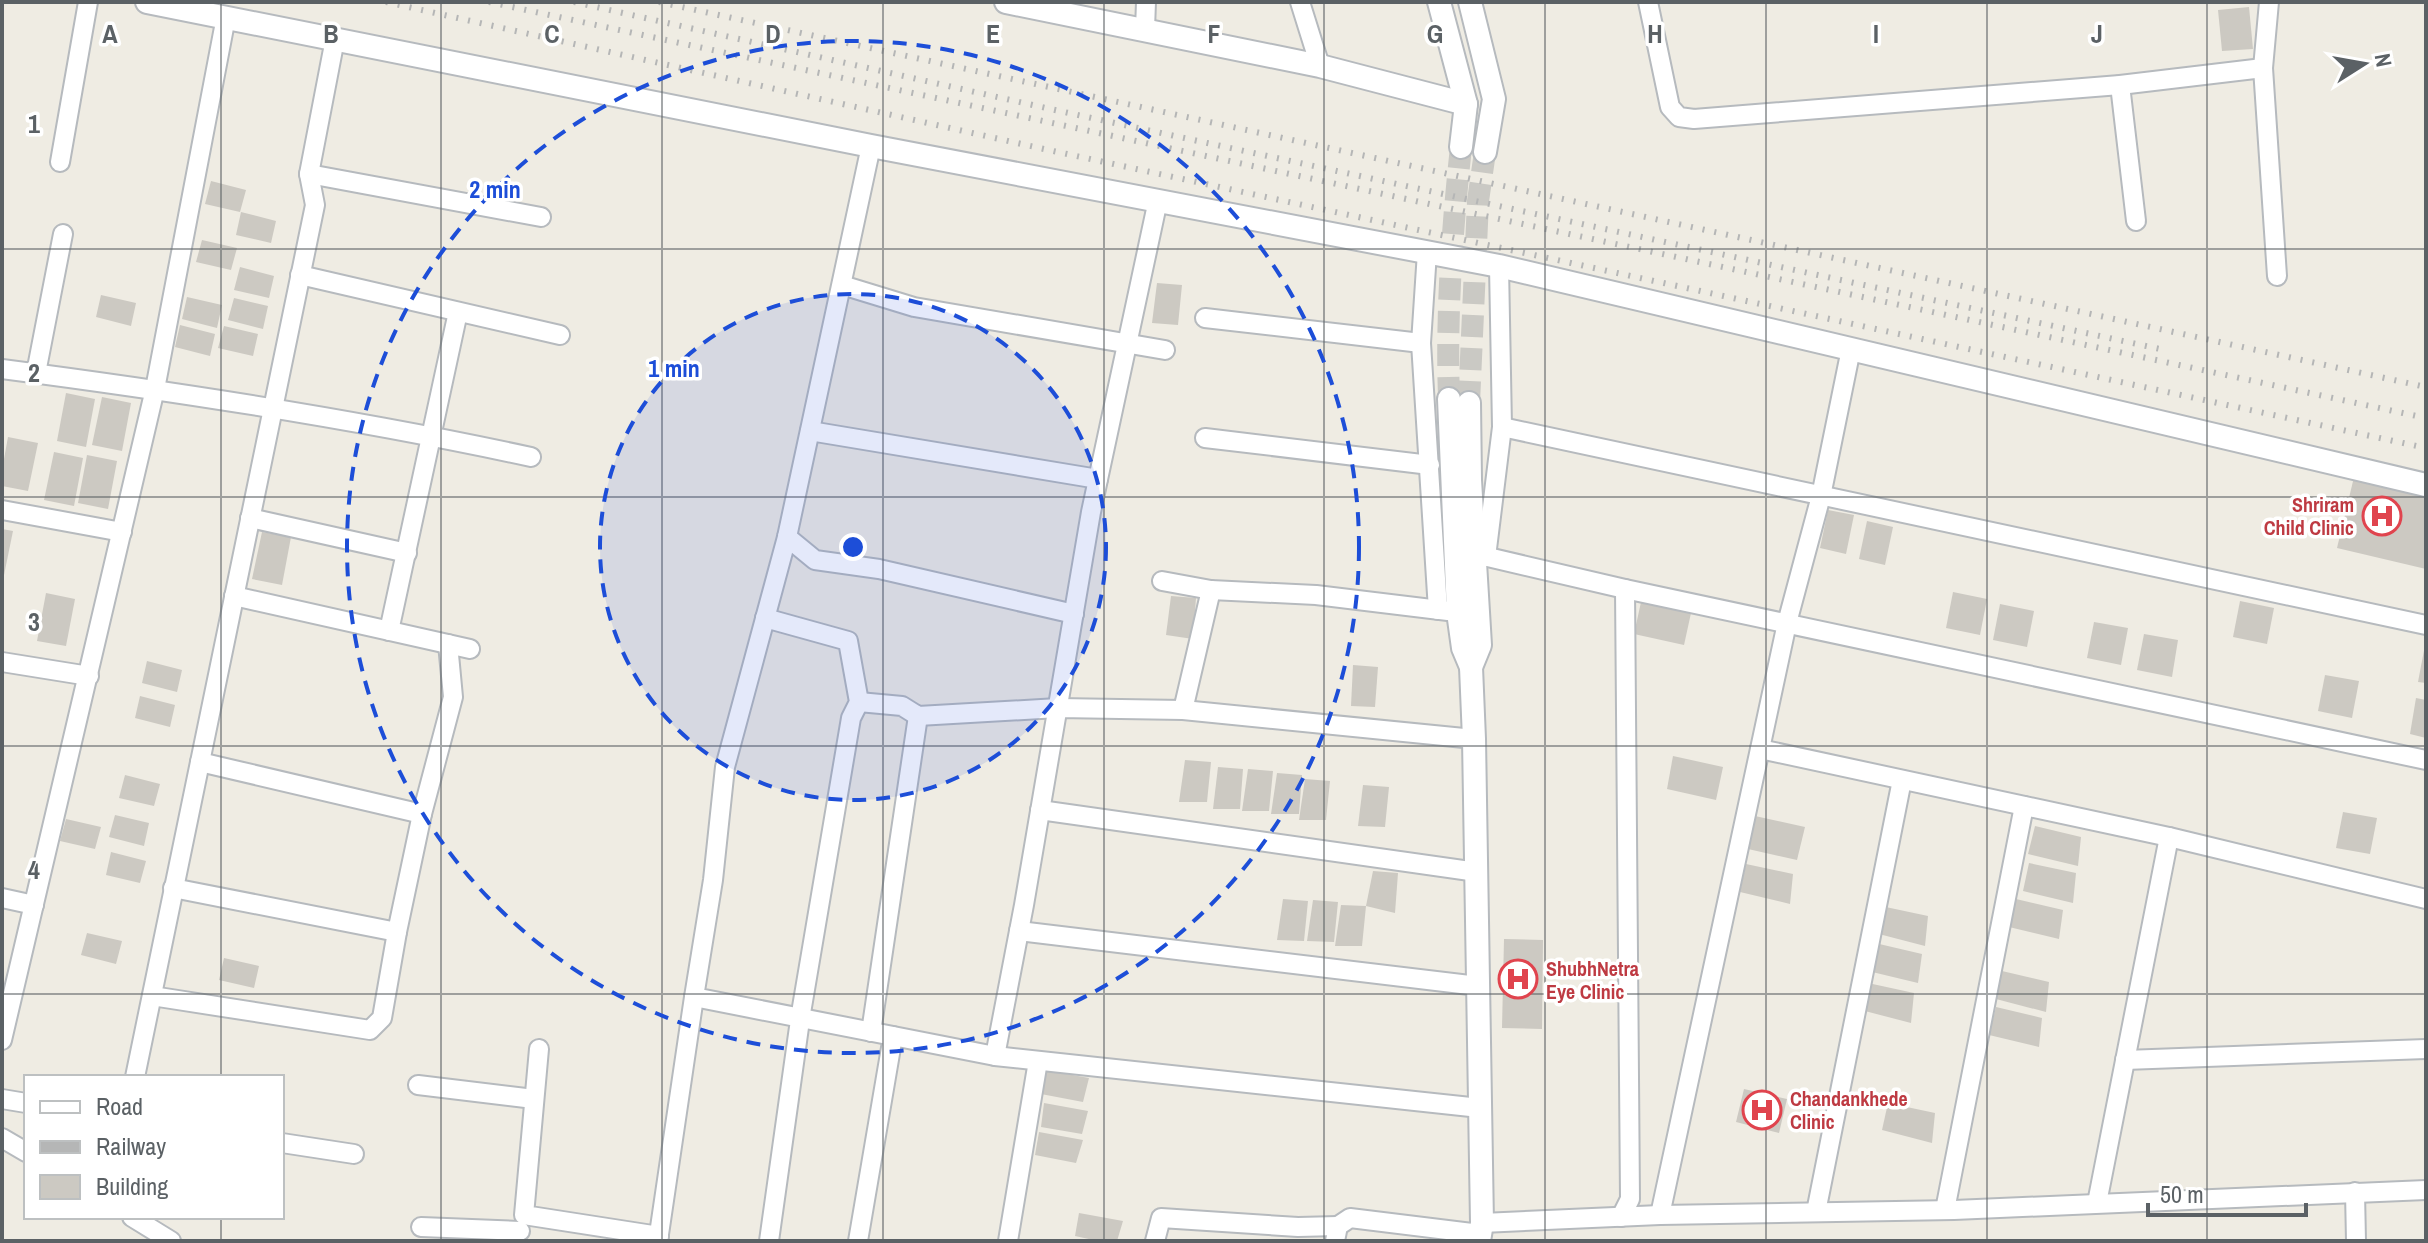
<svg xmlns="http://www.w3.org/2000/svg" width="2428" height="1243" font-family="'Archivo Narrow',sans-serif">
<style>
.building{fill:#ccc9c2}
.lines{fill:none;stroke-linecap:round;stroke-linejoin:round}
.tertiary-tunnel{stroke:#cac9c4;stroke-width:22;stroke-dasharray:22 11;stroke-linecap:butt}
.minor-casing{stroke:#b6babe;stroke-width:22}
.tertiary-casing{stroke:#b6babe;stroke-width:26}
.minor{stroke:#fff;stroke-width:18}
.tertiary{stroke:#fff;stroke-width:22}
.rail{stroke:#b5b6b6;stroke-width:6;stroke-dasharray:2 10;stroke-linecap:butt}
.grid{fill:none;stroke:#5b6165;stroke-width:2;stroke-opacity:0.55}
.ring{fill:none;stroke:#1d4ed8;stroke-width:4;stroke-dasharray:14 10}
.labels{text-anchor:middle;dominant-baseline:central;stroke-width:7;stroke-linejoin:round;paint-order:stroke}
.health-label{font-size:20px;font-weight:bold;fill:#be3a42;stroke:#fff;text-anchor:start}
.grid-label{font-size:26px;text-anchor:middle;font-weight:bold;fill:#5b6165;stroke:#fff;stroke-width:7;stroke-linejoin:round;paint-order:stroke}
.centre{fill:#1d4ed8;stroke:#fff;stroke-width:4}
.ring-label{font-size:24px;text-anchor:middle;font-weight:bold;fill:#1d4ed8;stroke:#fff;stroke-width:7;stroke-linejoin:round;paint-order:stroke}
</style>
<rect width="100%" height="100%" fill="#efece3"/>
<g class="building">
<polygon points="2249,7 2253,49 2222,51 2218,10"/>
<polygon points="211,181 246,190 240,212 205,204"/>
<polygon points="241,212 276,221 271,243 236,235"/>
<polygon points="202,240 237,248 231,270 196,262"/>
<polygon points="240,267 274,276 269,298 234,290"/>
<polygon points="1157,283 1182,285 1178,325 1152,323"/>
<polygon points="101,295 136,303 131,326 96,317"/>
<polygon points="187,297 222,305 217,328 182,319"/>
<polygon points="234,298 268,306 263,329 228,320"/>
<polygon points="180,325 215,334 210,356 175,347"/>
<polygon points="224,326 258,334 253,356 218,348"/>
<polygon points="66,393 95,399 86,447 57,441"/>
<polygon points="102,397 131,403 122,451 92,445"/>
<polygon points="8,437 38,443 28,491 2,486 2,470"/>
<polygon points="54,452 83,458 74,506 44,500"/>
<polygon points="87,455 117,461 108,509 78,503"/>
<polygon points="2354,477 2426,494 2426,569 2337,548"/>
<polygon points="1828,510 1854,515 1846,554 1820,548"/>
<polygon points="1867,521 1893,527 1885,565 1859,559"/>
<polygon points="2,529 13,531 3,580 2,580"/>
<polygon points="262,532 291,537 282,585 252,579"/>
<polygon points="1953,592 1987,599 1980,635 1946,628"/>
<polygon points="46,593 75,599 66,646 37,641"/>
<polygon points="1171,596 1196,598 1193,639 1166,635"/>
<polygon points="2240,601 2274,608 2267,644 2233,637"/>
<polygon points="1641,602 1691,613 1684,645 1634,634"/>
<polygon points="2000,604 2034,611 2027,647 1993,640"/>
<polygon points="2094,622 2128,628 2121,665 2087,658"/>
<polygon points="2144,634 2178,640 2172,677 2137,670"/>
<polygon points="2425,645 2426,645 2426,683 2418,682"/>
<polygon points="147,661 182,670 177,692 142,683"/>
<polygon points="1353,665 1378,667 1375,707 1351,706"/>
<polygon points="2325,675 2359,681 2352,718 2318,711"/>
<polygon points="140,696 175,705 170,727 135,718"/>
<polygon points="2416,698 2426,700 2426,738 2410,734"/>
<polygon points="1673,756 1723,767 1716,800 1667,789"/>
<polygon points="1185,760 1211,762 1207,802 1179,802"/>
<polygon points="1218,767 1243,769 1240,809 1213,809"/>
<polygon points="1248,769 1273,771 1269,811 1242,811"/>
<polygon points="1277,773 1302,775 1299,814 1271,814"/>
<polygon points="125,775 160,784 154,806 119,798"/>
<polygon points="1305,779 1330,781 1326,820 1299,820"/>
<polygon points="1363,785 1389,787 1385,827 1358,826"/>
<polygon points="2343,812 2377,818 2370,854 2336,848"/>
<polygon points="115,815 149,823 144,846 109,837"/>
<polygon points="1755,816 1805,827 1797,860 1748,849"/>
<polygon points="66,819 101,827 95,849 60,841"/>
<polygon points="2035,826 2081,837 2078,866 2028,854"/>
<polygon points="111,852 146,861 140,883 106,875"/>
<polygon points="2029,863 2076,873 2073,903 2023,891"/>
<polygon points="1746,864 1793,874 1790,904 1740,892"/>
<polygon points="1373,871 1398,873 1395,913 1366,906"/>
<polygon points="1283,899 1308,901 1304,941 1277,940"/>
<polygon points="2016,899 2063,910 2059,939 2009,927"/>
<polygon points="1313,900 1338,902 1334,942 1307,941"/>
<polygon points="1341,905 1366,906 1362,946 1335,946"/>
<polygon points="1881,906 1928,916 1925,946 1875,933"/>
<polygon points="87,933 122,941 116,964 81,955"/>
<polygon points="1504,939 1543,940 1542,1029 1502,1028"/>
<polygon points="1875,943 1922,954 1918,983 1868,971"/>
<polygon points="224,958 259,966 254,988 219,980"/>
<polygon points="2002,971 2049,982 2046,1012 1996,999"/>
<polygon points="1868,983 1914,993 1911,1023 1861,1010"/>
<polygon points="1996,1007 2042,1018 2039,1047 1989,1035"/>
<polygon points="1045,1070 1089,1078 1083,1102 1041,1094"/>
<polygon points="1744,1089 1787,1099 1779,1133 1736,1122"/>
<polygon points="1044,1103 1088,1111 1082,1134 1041,1127"/>
<polygon points="1888,1103 1935,1113 1932,1143 1882,1130"/>
<polygon points="1039,1132 1083,1140 1076,1163 1035,1155"/>
<polygon points="1079,1213 1123,1221 1117,1241 1098,1241 1075,1236"/>
</g>
<g class="lines">
<g class="tertiary-tunnel">
<path d="M1449 399C1446 315 1452 231 1461 147"/>
<polyline points="1469,403 1478,201 1485,152"/>
</g>
<defs>
<g id="minor">
<polyline points="1300,2 1320,66"/>
<polyline points="1648,2 1670,107 1679,117 1694,119 2120,85 2263,68"/>
<polyline points="2269,2 2263,68 2277,276"/>
<polyline points="1145,29 1146,2"/>
<polyline points="2120,85 2136,221"/>
<polyline points="871,146 787,537 725,767 713,880 694,997 995,1056 1480,1108"/>
<polyline points="60,162 88,2"/>
<polyline points="309,174 541,217"/>
<polyline points="1427,252 1421,343 1438,610"/>
<polyline points="300,275 560,335"/>
<polyline points="842,285 914,307 1165,350"/>
<polyline points="1205,318 1421,343"/>
<path d="M2 369C179 392 356 419 531 457"/>
<polyline points="36,373 63,234"/>
<polyline points="1502,427 2426,625"/>
<polyline points="810,431 1098,479"/>
<polyline points="1205,438 1430,465"/>
<polyline points="2,510 122,532"/>
<polyline points="250,518 407,553"/>
<polyline points="787,537 815,560 879,569 1074,614"/>
<polyline points="1475,554 1625,589 2426,760"/>
<polyline points="1486,557 1502,427 1499,266"/>
<polyline points="1162,581 1211,590 1316,595 1448,611"/>
<polyline points="234,596 470,649"/>
<polyline points="765,618 848,641 859,702 851,718 801,1013 769,1241"/>
<polyline points="389,631 458,312"/>
<polyline points="2,662 89,676"/>
<polyline points="859,702 902,706 918,716 1058,708 1183,710 1211,590"/>
<polyline points="1183,710 1474,739"/>
<polyline points="1760,749 2169,837 2426,899"/>
<polyline points="200,762 422,814"/>
<polyline points="1040,810 1477,872"/>
<polyline points="173,888 397,932"/>
<polyline points="2,898 34,905"/>
<polyline points="1019,931 1478,986"/>
<polyline points="152,996 370,1030 382,1018 397,932 422,814 453,697 448,644"/>
<polyline points="871,1032 918,716"/>
<polyline points="2,1040 155,389 226,17"/>
<polyline points="539,1049 524,1215 659,1236"/>
<polyline points="995,1056 1024,905 1091,512 1158,200"/>
<polyline points="2125,1060 2426,1049"/>
<polyline points="135,1077 315,205 309,174 335,39"/>
<polyline points="418,1085 534,1099"/>
<polyline points="2,1099 26,1103"/>
<polyline points="2,1138 26,1152"/>
<polyline points="282,1143 354,1154"/>
<polyline points="2355,1192 2356,1241"/>
<polyline points="2097,1203 2169,837"/>
<polyline points="1945,1210 2024,806"/>
<polyline points="1816,1212 1902,780"/>
<polyline points="1660,1215 1787,623 1821,496 1851,349"/>
<polyline points="132,1217 171,1241"/>
<polyline points="1621,1217 1630,1199 1625,589"/>
<polyline points="1482,1223 1660,1215 1954,1210 2426,1190"/>
<polyline points="421,1227 520,1231"/>
<polyline points="658,1241 694,997"/>
<polyline points="858,1241 893,1036"/>
<polyline points="1008,1241 1038,1061"/>
<polyline points="1155,1241 1161,1218 1298,1227 1338,1226"/>
<polyline points="1335,1241 1338,1226 1350,1218 1480,1234"/>
</g>
<g id="tertiary">
<polyline points="147,2 871,146 1499,266 2426,485"/>
<polyline points="1006,2 1320,66 1466,104"/>
<polyline points="1439,2 1466,104 1461,147"/>
<polyline points="1470,2 1494,99 1485,152"/>
<polyline points="1449,399 1458,612 1463,648 1471,667 1474,739 1482,1223 1479,1241"/>
<polyline points="1469,403 1470,480 1480,645 1471,667"/>
</g>
</defs>
<use href="#minor" class="minor-casing"/>
<use href="#tertiary" class="tertiary-casing"/>
<use href="#minor" class="minor"/>
<use href="#tertiary" class="tertiary"/>
<g class="rail">
<polyline points="386,2 1044,149 2426,448"/>
<polyline points="489,2 2426,418"/>
<polyline points="574,2 1064,112 2160,349"/>
<polyline points="659,2 2426,387"/>
</g>
</g>
<path class="grid" d="M221 2V1077M441 2V1241M662 2V1241M883 2V1241M1104 2V1241M1324 2V1241M1545 2V1241M1766 2V1241M1987 2V1241M2207 2V1241M2 249H2426M2 497H2426M2 746H2426M2 994H2426M221 1217V1241"/>
<circle cx="853" cy="547" r="253" fill="#1d4ed8" fill-opacity=".12"/>
<g class="ring">
<circle cx="853" cy="547" r="253"/>
<circle cx="853" cy="547" r="506"/>
</g>
<defs>
<symbol id="hospital-ring" viewBox="-11 -11 22 22"><circle r="9.5" fill="#fff" stroke="#e0444e" stroke-width="1.5"/><path d="M-5-5h3v3.5h4V-5h3V5h-3V1.5h-4V5h-3Z" fill="#e0444e"/></symbol>
</defs>
<g fill-rule="evenodd">
<use href="#hospital-ring" x="2360" y="494" width="44" height="44"/>
<use href="#hospital-ring" x="1496" y="957" width="44" height="44"/>
<use href="#hospital-ring" x="1740" y="1088" width="44" height="44"/>
</g>
<g class="labels">
<g class="health-label">
<text x="2354" y="504" text-anchor="end">Shriram<tspan x="2354" dy="23">Child Clinic</tspan></text>
<text x="1546" y="968">ShubhNetra<tspan x="1546" dy="23">Eye Clinic</tspan></text>
<text x="1790" y="1098">Chandankhede<tspan x="1790" dy="23">Clinic</tspan></text>
</g>
</g>
<g class="grid-label">
<text x="110" y="43">A</text>
<text x="331" y="43">B</text>
<text x="552" y="43">C</text>
<text x="773" y="43">D</text>
<text x="993" y="43">E</text>
<text x="1214" y="43">F</text>
<text x="1435" y="43">G</text>
<text x="1655" y="43">H</text>
<text x="1876" y="43">I</text>
<text x="2097" y="43">J</text>
<text x="34" y="133">1</text>
<text x="34" y="382">2</text>
<text x="34" y="631">3</text>
<text x="34" y="879">4</text>
</g>
<circle cx="853" cy="547" r="12" class="centre"/>
<g class="ring-label">
<text x="495" y="198">2 min</text>
<text x="674" y="377">1 min</text>
</g>
<rect width="2428" height="1243" fill="none" stroke="#5b6165" stroke-width="8"/>
<rect x="24" y="1075" width="260" height="144" fill="#ffffff" stroke="#bdc0c1" stroke-width="2"/>
<rect x="40" y="1101" width="40" height="12" fill="#ffffff" stroke="#bdc0c1" stroke-width="2"/>
<text x="96" y="1115" font-size="24" fill="#5b6165">Road</text>
<rect x="40" y="1141" width="40" height="12" fill="#b5b6b6" stroke="#bdc0c1" stroke-width="2"/>
<text x="96" y="1155" font-size="24" fill="#5b6165">Railway</text>
<rect x="40" y="1175" width="40" height="24" fill="#ccc9c2" stroke="#bdc0c1" stroke-width="2"/>
<text x="96" y="1195" font-size="24" fill="#5b6165">Building</text>
<g transform="translate(2364 64) rotate(79)" stroke="#ffffff" stroke-width="6" paint-order="stroke">
<path d="M0-6L14 30L0 20L-14 30Z" fill="#5b6165"/>
<text y="-12" font-size="22" font-weight="bold" text-anchor="middle" fill="#5b6165">N</text>
</g>
<path d="M2148 1203v12h158v-12" fill="none" stroke="#5b6165" stroke-width="4"/>
<text x="2160" y="1203" font-size="24" fill="#5b6165" stroke="#ffffff" stroke-width="6" paint-order="stroke">50 m</text>
</svg>
